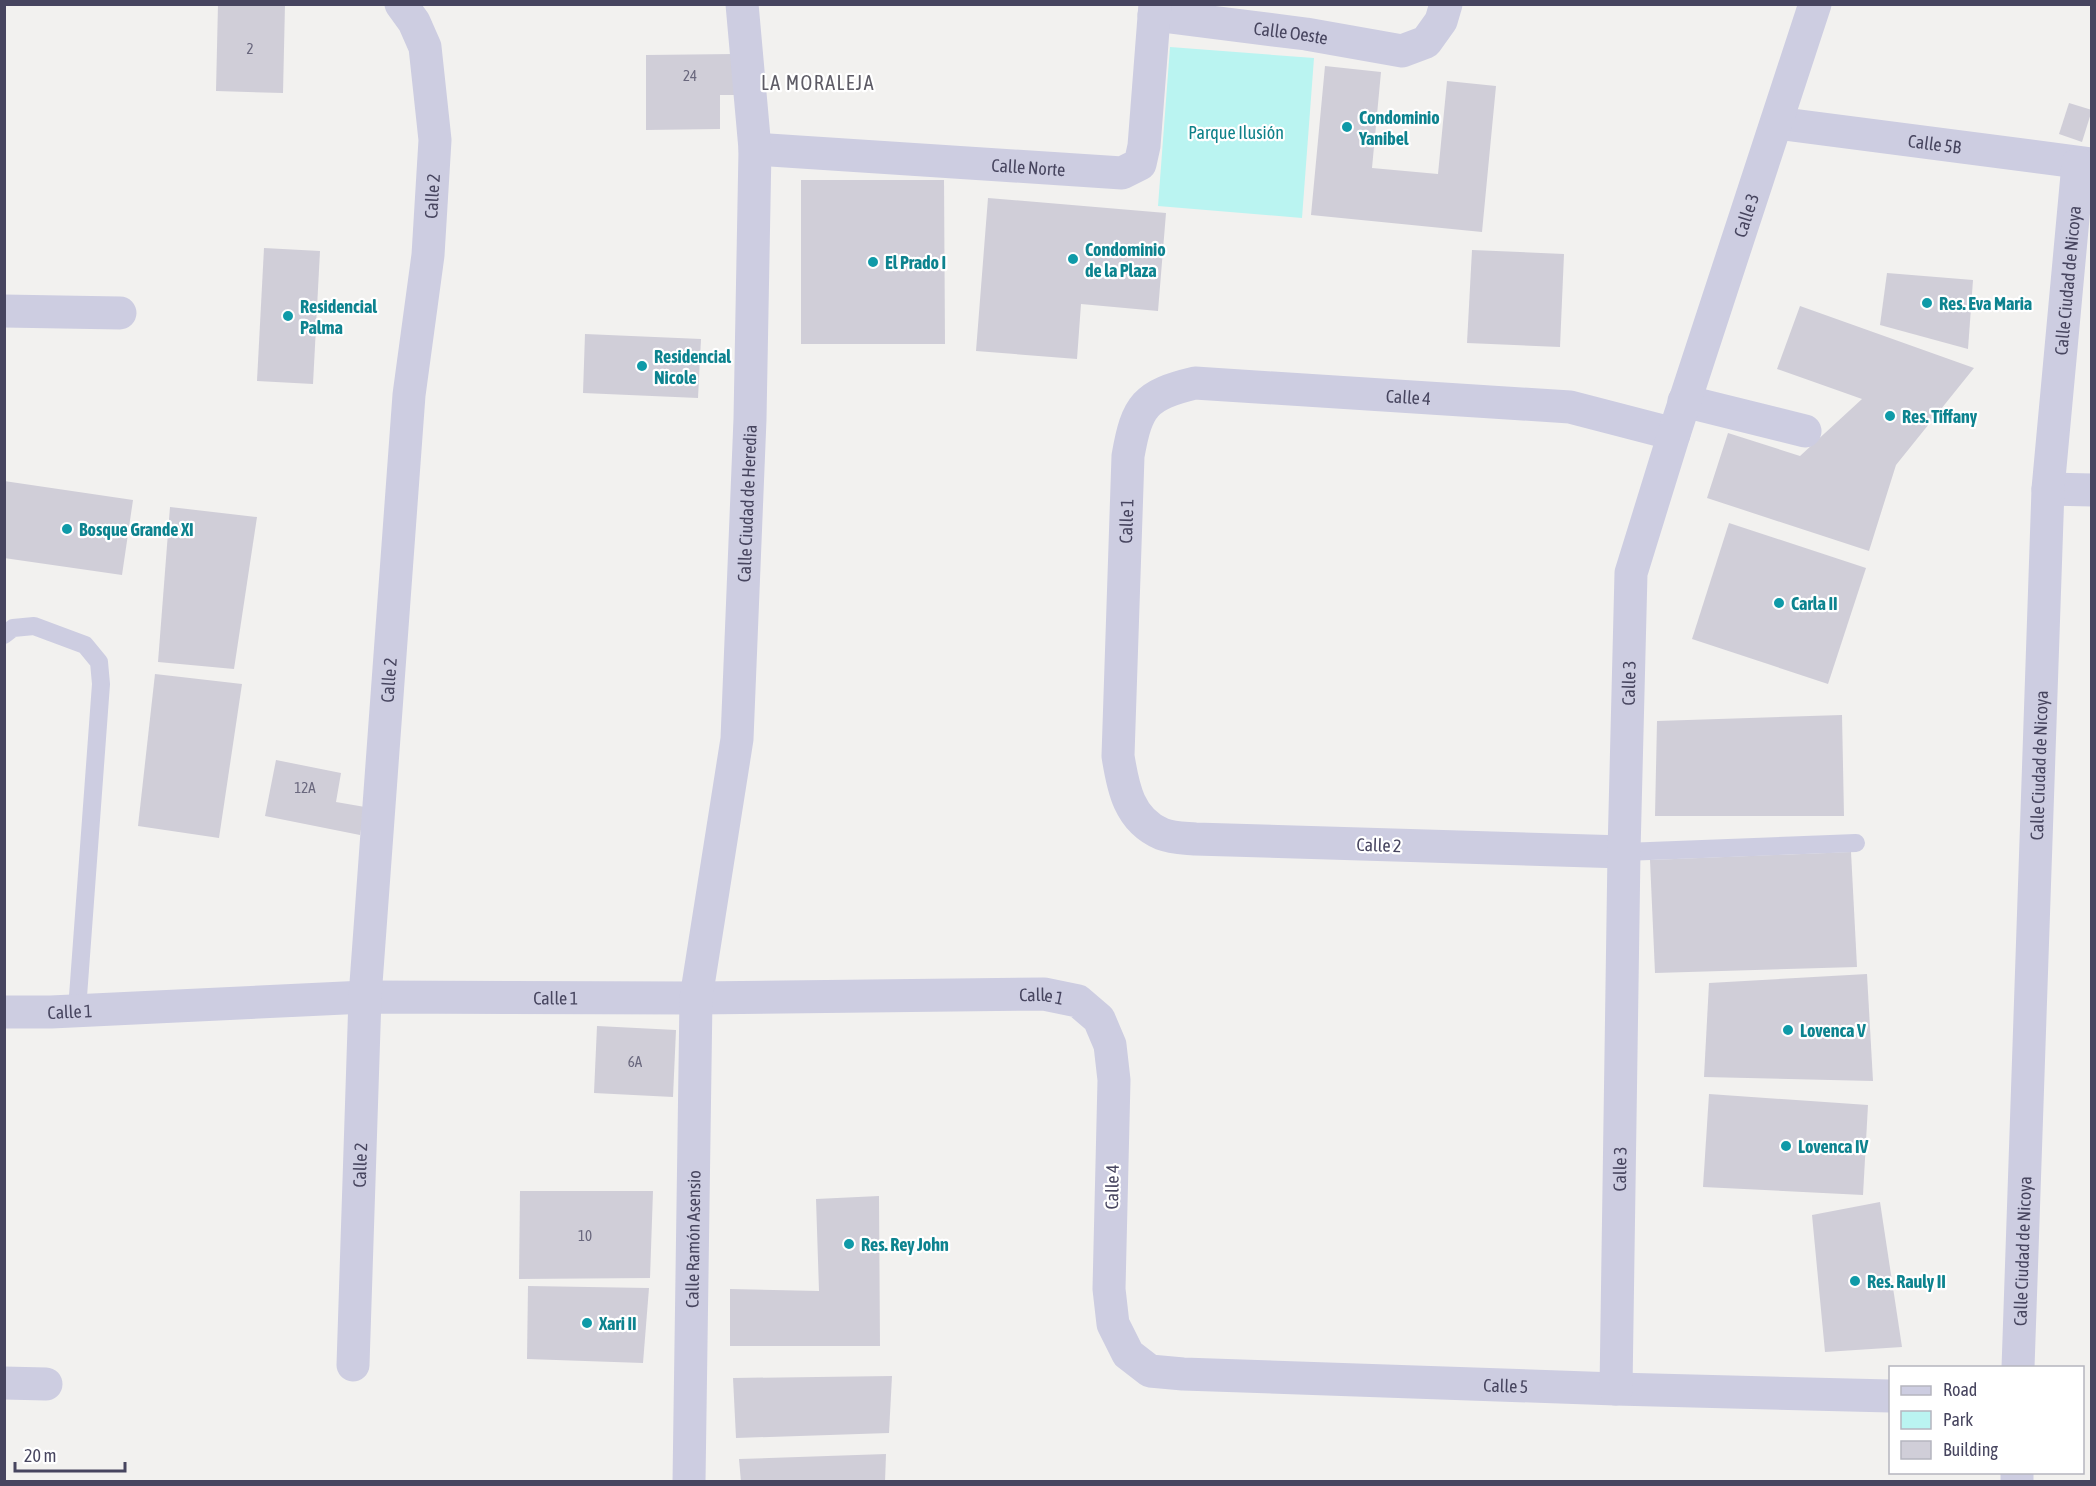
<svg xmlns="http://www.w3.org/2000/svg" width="2096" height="1486" font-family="'Asap Condensed',sans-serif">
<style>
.green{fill:#baf4f1}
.building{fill:#d0ced8}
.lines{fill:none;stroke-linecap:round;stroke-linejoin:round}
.service{stroke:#cdcde1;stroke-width:18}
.minor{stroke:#cdcde1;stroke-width:33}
.culture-dot{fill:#0f9aa8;stroke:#fff;stroke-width:2}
.labels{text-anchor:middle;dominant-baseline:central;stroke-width:4.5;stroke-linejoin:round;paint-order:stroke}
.number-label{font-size:15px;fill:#69677d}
.street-label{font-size:18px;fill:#47455f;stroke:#fff}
.culture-label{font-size:18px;font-weight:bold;fill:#0d838f;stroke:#fff;text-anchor:start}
.park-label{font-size:18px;fill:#0d8189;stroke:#fff}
.neighbourhood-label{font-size:20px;letter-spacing:1.5px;fill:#5d5b65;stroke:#fff}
</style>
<rect width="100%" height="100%" fill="#f2f1ef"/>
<polygon class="green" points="1170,47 1314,58 1302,218 1158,206"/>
<g class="building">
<polygon points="218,4 285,4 283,93 216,91"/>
<polygon points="735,54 735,95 720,95 720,129 646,130 646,55"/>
<polygon points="1325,66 1381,72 1372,168 1438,174 1447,81 1496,86 1482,232 1311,215"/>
<polygon points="2069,103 2092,110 2082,142 2059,134"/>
<polygon points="801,180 944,180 945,344 801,344"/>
<polygon points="988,198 1166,213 1158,311 1081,304 1077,359 976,351"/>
<polygon points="264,248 320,251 313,384 257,381"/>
<polygon points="1472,250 1564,254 1560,347 1467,343"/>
<polygon points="1887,273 1973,280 1968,349 1880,325"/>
<polygon points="1800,306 1974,368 1896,465 1869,551 1707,498 1728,433 1800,456 1862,399 1777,369"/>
<polygon points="585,334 701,339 698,398 583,393"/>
<polygon points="4,481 133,500 122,575 4,558"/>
<polygon points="170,507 257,517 234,669 158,662"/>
<polygon points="1729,523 1866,568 1828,684 1692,639"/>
<polygon points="155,674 242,684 219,838 138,826"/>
<polygon points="1842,715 1844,816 1655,816 1657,721"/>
<polygon points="276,760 341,773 336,802 365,807 360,835 265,816"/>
<polygon points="1851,852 1857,967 1655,973 1650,860"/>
<polygon points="1867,974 1873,1081 1704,1077 1709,983"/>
<polygon points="597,1026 676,1030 673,1097 594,1093"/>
<polygon points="1709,1094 1868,1105 1863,1195 1703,1187"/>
<polygon points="520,1191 653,1191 650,1278 519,1279"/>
<polygon points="879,1196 880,1346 730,1346 730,1289 819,1291 816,1199"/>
<polygon points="1880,1202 1902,1347 1825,1352 1812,1215"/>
<polygon points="528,1286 649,1288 643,1363 527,1359"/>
<polygon points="892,1376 889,1433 736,1438 733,1378"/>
<polygon points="886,1454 885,1482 741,1482 739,1459"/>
</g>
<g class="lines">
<g class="service">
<polyline points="4,635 13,628 34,626 85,645 99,662 101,684 77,1010"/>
<polyline points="1624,852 1856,843"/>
</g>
<g class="minor">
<path id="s1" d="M1154 15 1306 34 1402 51 1426 42 1441 21 1446 4"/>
<path id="s2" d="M1777 123 2092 164"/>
<path id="s3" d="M755 149 1122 173 1140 164 1144 146 1155 4"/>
<polyline points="4,311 120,313"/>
<polyline points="1684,401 1805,431"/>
<polyline points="2048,489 2092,490"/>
<path id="s4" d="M1624 852 1195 839C1185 838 1172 838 1162 834 1129 820 1123 788 1118 756L1128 456C1137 405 1145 395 1195 383L1570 407 1674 434"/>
<path id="s5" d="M4 1012H51L365 997 696 998 1044 994 1078 1001 1099 1019 1110 1045 1114 1080 1109 1289 1113 1324 1128 1354 1150 1371 1183 1374 1616 1389 1890 1396"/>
<path id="s6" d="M353 1365 365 997 409 395 428 255 435 140 425 47 414 22 401 4"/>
<path id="s7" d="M2018 1368 2048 489 2078 164"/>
<polyline points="4,1383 46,1384"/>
<path id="s8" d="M1616 1389 1624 852 1631 573 1674 434 1815 4"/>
<path id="s9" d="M689 1482 696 998 737 739 750 419 755 149 742 4"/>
<polyline points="2017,1482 2017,1472"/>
</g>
</g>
<g class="culture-dot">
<circle cx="1347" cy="127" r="6"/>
<circle cx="1073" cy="259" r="6"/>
<circle cx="873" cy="262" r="6"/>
<circle cx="1927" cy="303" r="6"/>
<circle cx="288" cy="316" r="6"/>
<circle cx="642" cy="366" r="6"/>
<circle cx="1890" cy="416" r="6"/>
<circle cx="67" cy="529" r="6"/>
<circle cx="1779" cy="603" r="6"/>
<circle cx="1788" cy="1030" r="6"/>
<circle cx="1786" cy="1146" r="6"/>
<circle cx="849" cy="1244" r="6"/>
<circle cx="1855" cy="1281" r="6"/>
<circle cx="587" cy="1323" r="6"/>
</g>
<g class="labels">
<g class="number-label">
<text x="250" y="48">2</text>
<text x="690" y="75">24</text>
<text x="305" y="787">12A</text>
<text x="635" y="1061">6A</text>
<text x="585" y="1235">10</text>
</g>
<g class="street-label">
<text stroke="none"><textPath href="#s1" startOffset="138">Calle Oeste</textPath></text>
<text stroke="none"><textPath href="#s2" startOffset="159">Calle 5B</textPath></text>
<text stroke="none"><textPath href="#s3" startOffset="274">Calle Norte</textPath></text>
<text stroke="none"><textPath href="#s6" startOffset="1172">Calle 2</textPath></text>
<text stroke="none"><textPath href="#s8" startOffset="1192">Calle 3</textPath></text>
<text stroke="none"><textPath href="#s7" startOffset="1089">Calle Ciudad de Nicoya</textPath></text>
<text stroke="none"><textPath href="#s4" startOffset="1180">Calle 4</textPath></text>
<text stroke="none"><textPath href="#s9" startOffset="982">Calle Ciudad de Heredia</textPath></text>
<text stroke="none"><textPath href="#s4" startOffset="792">Calle 1</textPath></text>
<text stroke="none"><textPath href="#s6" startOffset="686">Calle 2</textPath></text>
<text stroke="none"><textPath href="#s8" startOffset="706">Calle 3</textPath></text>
<text stroke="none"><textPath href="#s7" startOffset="603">Calle Ciudad de Nicoya</textPath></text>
<text transform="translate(1379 845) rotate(2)">Calle 2</text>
<text stroke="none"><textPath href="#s5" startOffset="1038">Calle 1</textPath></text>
<text stroke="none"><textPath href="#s5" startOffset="552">Calle 1</textPath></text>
<text stroke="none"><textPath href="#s5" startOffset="66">Calle 1</textPath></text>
<text stroke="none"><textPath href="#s6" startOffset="200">Calle 2</textPath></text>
<text stroke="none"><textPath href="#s8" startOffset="220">Calle 3</textPath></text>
<text transform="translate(1112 1187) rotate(-89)">Calle 4</text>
<text stroke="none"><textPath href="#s9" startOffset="243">Calle Ramón Asensio</textPath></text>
<text stroke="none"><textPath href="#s7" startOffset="117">Calle Ciudad de Nicoya</textPath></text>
<text stroke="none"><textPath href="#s5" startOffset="1828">Calle 5</textPath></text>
</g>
<g class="culture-label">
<text x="1359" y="117">Condominio<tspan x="1359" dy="21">Yanibel</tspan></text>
<text x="1085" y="249">Condominio<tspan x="1085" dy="21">de la Plaza</tspan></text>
<text x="885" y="262">El Prado I</text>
<text x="1939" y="303">Res. Eva Maria</text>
<text x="300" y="306">Residencial<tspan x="300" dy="21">Palma</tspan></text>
<text x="654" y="356">Residencial<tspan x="654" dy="21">Nicole</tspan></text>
<text x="1902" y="416">Res. Tiffany</text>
<text x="79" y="529">Bosque Grande XI</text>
<text x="1791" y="603">Carla II</text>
<text x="1800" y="1030">Lovenca V</text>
<text x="1798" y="1146">Lovenca IV</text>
<text x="861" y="1244">Res. Rey John</text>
<text x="1867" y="1281">Res. Rauly II</text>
<text x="599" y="1323">Xari II</text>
</g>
<g class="park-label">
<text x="1236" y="132">Parque Ilusión</text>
</g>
<g class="neighbourhood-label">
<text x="818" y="82">LA MORALEJA</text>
</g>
</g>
<rect width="2096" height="1486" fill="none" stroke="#47455f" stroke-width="12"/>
<rect x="1889" y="1366" width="195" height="108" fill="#ffffff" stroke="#b5b5bf" stroke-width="1.5"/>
<rect x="1901" y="1386" width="30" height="9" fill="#cdcde1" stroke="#b5b5bf" stroke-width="1.5"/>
<text x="1943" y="1396" font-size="18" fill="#47455f">Road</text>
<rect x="1901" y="1411" width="30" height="18" fill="#baf4f1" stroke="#b5b5bf" stroke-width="1.5"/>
<text x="1943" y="1426" font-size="18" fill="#47455f">Park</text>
<rect x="1901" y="1441" width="30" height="18" fill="#d0ced8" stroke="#b5b5bf" stroke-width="1.5"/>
<text x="1943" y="1456" font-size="18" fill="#47455f">Building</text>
<path d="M15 1462v9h110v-9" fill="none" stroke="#47455f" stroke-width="3"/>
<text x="24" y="1462" font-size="18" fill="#47455f" stroke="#ffffff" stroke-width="4.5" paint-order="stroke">20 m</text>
</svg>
